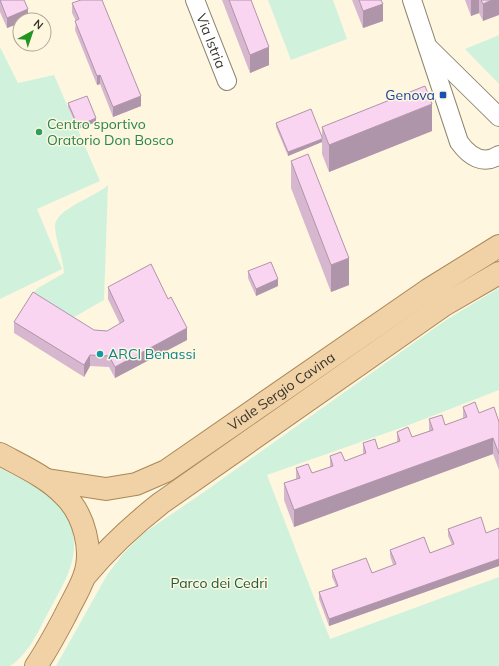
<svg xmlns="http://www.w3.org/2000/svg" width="499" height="666" font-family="Mulish,sans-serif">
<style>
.green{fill:#d0f2dd}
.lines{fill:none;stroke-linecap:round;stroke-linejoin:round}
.minor-casing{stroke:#8d8571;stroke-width:20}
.major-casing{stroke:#a98756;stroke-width:24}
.minor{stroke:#fff;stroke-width:18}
.major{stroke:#f1d2a7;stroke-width:22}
.wall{fill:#d7b7cf}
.shaded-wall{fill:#af95a9}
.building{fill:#fad5f1;stroke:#af95a9}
.transit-dot{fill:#1a4fb4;stroke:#fef6df;stroke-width:1.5}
.leisure-dot{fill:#2e9e5b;stroke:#fef6df;stroke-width:1.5}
.culture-dot{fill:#0f9aa8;stroke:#fef6df;stroke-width:1.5}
.labels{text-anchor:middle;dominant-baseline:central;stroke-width:3;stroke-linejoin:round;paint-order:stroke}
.street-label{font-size:14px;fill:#37342b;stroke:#fef6df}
.transit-label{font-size:14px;fill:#164399;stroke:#fef6df;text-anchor:end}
.leisure-label{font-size:14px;fill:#27864d;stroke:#fef6df;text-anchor:start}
.culture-label{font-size:14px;fill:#0d838f;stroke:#fef6df;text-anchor:start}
.park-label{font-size:14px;fill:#1a5c3c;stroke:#fef6df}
</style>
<rect width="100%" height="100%" fill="#fef6df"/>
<g class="green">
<polygon points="268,0 333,0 347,39 291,60"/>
<polygon points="499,35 499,84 465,49"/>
<polygon points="0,47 18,83 54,75 100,181 37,209 62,269 0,299"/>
<path d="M108 185 104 300 69 320 32 294 38 288 64 273C63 257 56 242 55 227 54 209 96 197 108 185Z"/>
<polygon points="499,288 499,390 409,425 267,475 330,639 499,577 499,666 56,666 107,575 123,554 144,533 204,492 446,320"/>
<path d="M0 468C18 478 40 487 56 500 62 506 67 515 70 523 82 556 65 581 50 609 39 629 30 653 10 666H0Z"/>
</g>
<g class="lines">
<defs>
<g id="minor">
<path id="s1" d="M195 0 227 81"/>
<path d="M412 0 459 142C469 156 483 166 499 155"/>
<polyline points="429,48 499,117"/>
</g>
<g id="major">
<path d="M0 454C22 466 47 477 64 495 84 514 94 551 84 577 79 591 71 603 65 616 56 633 47 650 36 666"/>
<path id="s2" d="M47 480 106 489 136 484 166 471 428 290 499 246"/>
<path d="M85 576C108 548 133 525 161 503L444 305 499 273"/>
</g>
</defs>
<use href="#minor" class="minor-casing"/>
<use href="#major" class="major-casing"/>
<use href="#minor" class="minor"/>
<use href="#major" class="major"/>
</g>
<g class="wall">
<polygon points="0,0 28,20 20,20 20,23 7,28 0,12"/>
<polygon points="222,0 251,0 269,65 250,73"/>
<polygon points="352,0 381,0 383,21 363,28"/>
<polygon points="465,0 499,0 483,21 479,13 471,16"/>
<polygon points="72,3 141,106 113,117 100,84 97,85 75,30 76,21 72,13"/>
<polygon points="68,103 96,122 78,129 68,107"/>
<polygon points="276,123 322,137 322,127 432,131 329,172 322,154 322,142 288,156 276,127"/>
<polygon points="291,161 349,285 331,292 291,188"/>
<polygon points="248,271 278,286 256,296 248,278"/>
<polygon points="108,287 187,340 115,378 109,367 90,366 84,377 14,333 14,322 94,330 107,331 120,324 108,299"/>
<polygon points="463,407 479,413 499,422 499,470 493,454 294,527 284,500 284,483 296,479 296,468 312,473 330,467 330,456 345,461 363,455 363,443 378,449 397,442 397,432 412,437 429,431 429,419 445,425 463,419"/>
<polygon points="499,528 499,566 329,626 319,599 319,592 336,586 332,577 332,570 372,573 393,565 390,556 390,550 430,553 452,545 448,536 448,529 486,533"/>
</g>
<g class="shaded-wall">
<polygon points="471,0 479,0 479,13 471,16"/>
<polygon points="492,0 499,0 499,15 483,21 483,4"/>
<polygon points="383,4 383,21 363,28 363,11"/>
<polygon points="28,9 28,20 20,20 20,23 7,28 7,18"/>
<polygon points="269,47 269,65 250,73 250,55"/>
<polygon points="100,75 100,84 97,85 97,76"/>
<polygon points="141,96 141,106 113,117 113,107"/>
<polygon points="432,104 432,131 329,172 329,145"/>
<polygon points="96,118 96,122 78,129 78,126"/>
<polygon points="322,139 322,142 288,156 288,152"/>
<polygon points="349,258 349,285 331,292 331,265"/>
<polygon points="278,279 278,286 256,296 256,289"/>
<polygon points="187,328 187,340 115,378 115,367"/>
<polygon points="90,355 90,366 84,377 84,365"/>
<polygon points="493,438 493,454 294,527 294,510"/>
<polygon points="499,559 499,566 329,626 329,619"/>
</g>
<g class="building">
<polygon points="0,0 24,0 28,9 7,18"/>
<polygon points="81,0 102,0 141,96 113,107 100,75 97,76 75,21 79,19 72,3"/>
<polygon points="229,0 251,0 269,47 250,55"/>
<polygon points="359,0 381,0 383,4 363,11"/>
<polygon points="481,0 492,0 483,4"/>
<polygon points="425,86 432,104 329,145 322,127"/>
<polygon points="87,96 96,118 78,126 68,103"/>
<polygon points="311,109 322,137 322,139 288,152 276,123"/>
<polygon points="308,154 349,258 331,265 291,161"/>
<polygon points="271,262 278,279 256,289 248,271"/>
<polygon points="151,264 168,299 171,297 187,328 115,367 109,356 90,355 84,365 14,322 33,292 94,330 107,331 124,321 108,287"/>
<polygon points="475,402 479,413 494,407 499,422 499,454 493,438 294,510 284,483 300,478 296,468 308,464 312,473 333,466 330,456 341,452 345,461 366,453 363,443 375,439 378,449 400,441 397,432 408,427 412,437 433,430 429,419 442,415 445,425 467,417 463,407"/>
<polygon points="481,517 486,533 499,528 499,559 329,619 319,592 338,586 332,570 366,558 372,573 396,564 390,550 424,537 430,553 454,544 448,529"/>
</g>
<rect class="transit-dot" x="439" y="91" width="8" height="8" rx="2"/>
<circle class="leisure-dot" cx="39" cy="132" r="4"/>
<circle class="culture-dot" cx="100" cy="354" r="4"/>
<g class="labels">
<g class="street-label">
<text stroke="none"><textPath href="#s1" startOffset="44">Via Istria</textPath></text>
<text stroke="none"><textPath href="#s2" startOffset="263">Viale Sergio Cavina</textPath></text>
</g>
<g class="transit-label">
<text x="435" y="95">Genova</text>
</g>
<g class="leisure-label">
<text x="47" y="124">Centro sportivo<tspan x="47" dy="16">Oratorio Don Bosco</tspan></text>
</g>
<g class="culture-label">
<text x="108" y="354">ARCI Benassi</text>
</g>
<g class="park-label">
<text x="219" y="583">Parco dei Cedri</text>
</g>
</g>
<g transform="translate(32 32) rotate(40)"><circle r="19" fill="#fef6df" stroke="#aea897"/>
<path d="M0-3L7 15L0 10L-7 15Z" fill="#219421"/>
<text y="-6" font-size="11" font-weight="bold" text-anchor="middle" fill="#37342b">N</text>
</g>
</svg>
